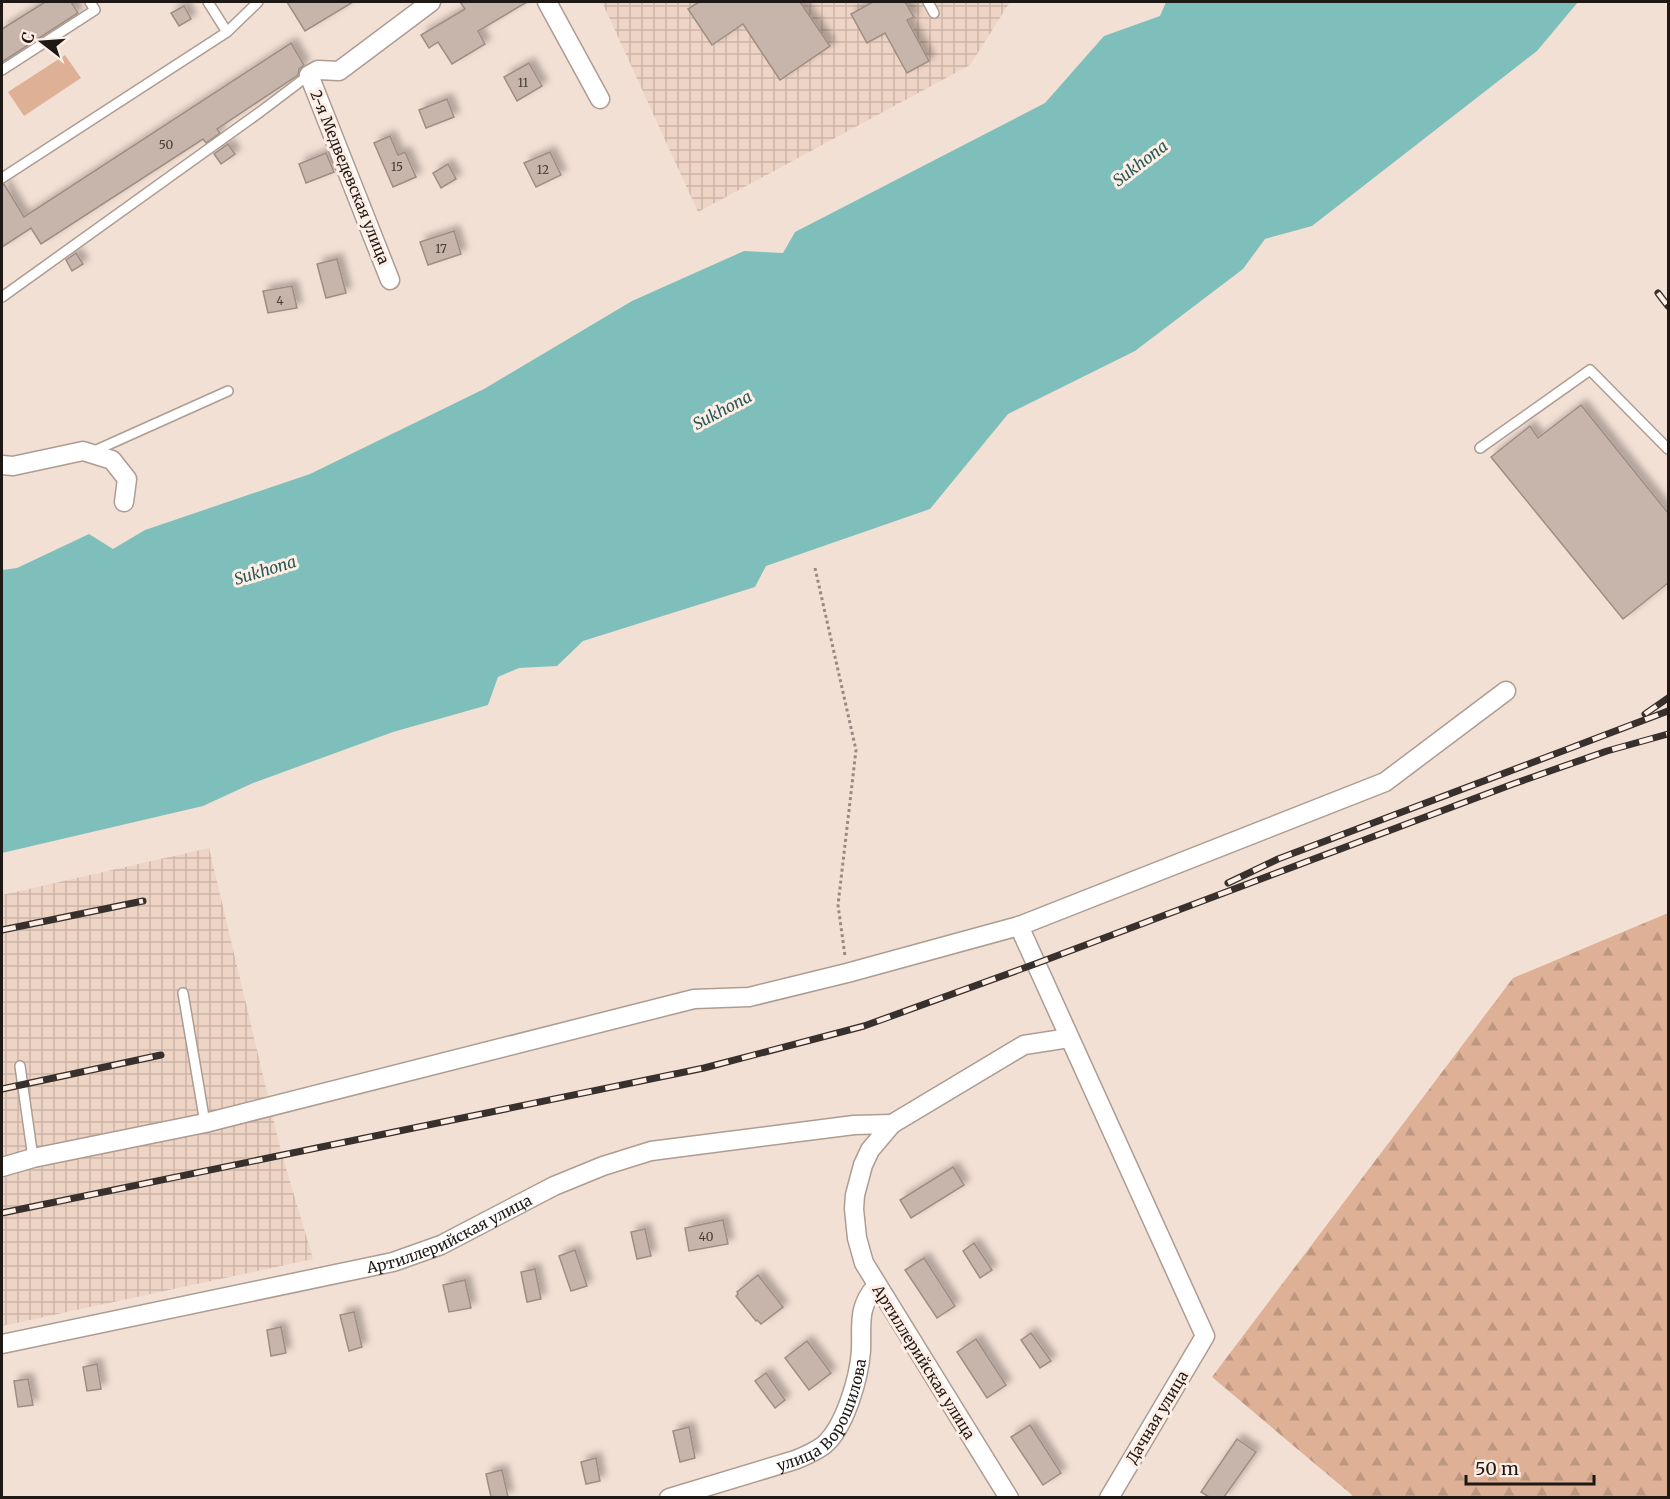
<svg xmlns="http://www.w3.org/2000/svg" width="1670" height="1499" font-family="Merriweather,serif">
<style>
.industrial{fill:url(#industrial-grid)}
.forest{fill:url(#forest-firs)}
.park{fill:#deb096}
.water{fill:#7fbfbb}
.building{fill:#c7b5ab;stroke:#9e8d83;stroke-width:1.5;filter:url(#shadow)}
.lines{fill:none;stroke-linecap:round;stroke-linejoin:round}
.lane-casing{stroke:#ad9c92;stroke-width:12}
.street-casing{stroke:#ad9c92;stroke-width:21}
.path{stroke:#978a82;stroke-width:3;stroke-dasharray:3 3;stroke-linecap:butt}
.lane{stroke:#fff;stroke-width:9}
.street{stroke:#fff;stroke-width:18}
.rail-casing{stroke:#38302c;stroke-width:7}
.rail{stroke:#feeee5;stroke-width:4.5;stroke-dasharray:14;stroke-linecap:butt}
.labels{text-anchor:middle;dominant-baseline:central;stroke-width:6;stroke-linejoin:round;paint-order:stroke}
.number-label{font-size:12px;fill:#49403a}
.street-label{font-size:15px;fill:#1f1915;stroke:#feeee5}
.water-label{font-size:16px;font-style:italic;fill:#245a57;stroke:#feeee5}
</style>
<defs>
<pattern id="industrial-grid" width="8" height="8" patternUnits="userSpaceOnUse" patternTransform="scale(1.5)"><rect width="8" height="8" fill="#eed4c5"/><path d="M0 4h8M4 0v8" fill="none" stroke="#ccb5a8"/></pattern>
<pattern id="forest-firs" width="22" height="20" patternUnits="userSpaceOnUse" patternTransform="scale(1.5)"><rect width="22" height="20" fill="#deb096"/><path d="M5 1l3.5 6h-7zM16 11l3.5 6h-7z" fill="#be9780"/></pattern>
<filter id="shadow"><feDropShadow dx="5.5" dy="-5.5" stdDeviation="3" flood-color="#0004"/></filter>
</defs>
<rect width="100%" height="100%" fill="#f3e0d5"/>
<g class="industrial">
<polygon points="602,2 1010,2 970,65 698,212"/>
<polygon points="209,848 281,1151 313,1259 2,1326 2,895"/>
</g>
<polygon class="forest" points="1668,913 1668,1497 1351,1497 1352,1495 1212,1377 1513,978"/>
<polygon class="park" points="65,55 81,78 24,116 8,92"/>
<polygon class="water" points="1166,2 1578,2 1537,51 1312,226 1265,239 1243,269 1135,351 1008,414 930,509 766,566 755,587 583,641 557,666 519,668 498,677 488,705 393,732 253,783 203,806 2,853 2,570 17,568 89,534 113,549 145,530 310,474 484,389 632,301 744,251 783,253 795,232 1045,103 1104,36 1160,16"/>
<g class="building">
<polygon points="45,2 71,2 78,13 2,62 2,29"/>
<polygon points="287,2 353,2 305,31"/>
<polygon points="460,2 527,2 478,31 485,44 452,64 438,42 429,48 421,35 465,9"/>
<polygon points="699,2 800,2 830,46 780,80 743,24 712,45 688,9"/>
<polygon points="873,2 905,2 914,17 907,20 929,61 907,73 885,33 867,43 851,14"/>
<polygon points="184,6 191,19 179,26 171,13"/>
<polygon points="291,43 304,65 299,69 298,75 217,129 220,133 206,143 203,139 41,244 31,228 2,247 2,185 4,184 24,217"/>
<polygon points="529,63 542,86 517,101 504,77"/>
<polygon points="447,99 454,117 426,128 419,110"/>
<polygon points="390,136 398,155 405,152 416,177 393,187 374,143"/>
<polygon points="228,144 235,154 221,164 214,154"/>
<polygon points="550,152 561,175 536,187 524,163"/>
<polygon points="326,153 334,172 306,183 299,164"/>
<polygon points="448,164 456,179 441,188 433,173"/>
<polygon points="454,231 461,254 428,265 420,242"/>
<polygon points="76,253 83,264 72,271 66,260"/>
<polygon points="337,259 346,293 326,298 317,264"/>
<polygon points="292,286 297,308 268,313 263,291"/>
<polygon points="1581,405 1668,513 1668,583 1623,619 1491,457 1530,426 1538,438"/>
<polygon points="953,1167 964,1185 911,1218 900,1200"/>
<polygon points="723,1220 728,1244 689,1251 685,1228"/>
<polygon points="645,1229 651,1256 637,1259 631,1232"/>
<polygon points="974,1243 992,1270 980,1278 963,1251"/>
<polygon points="575,1250 587,1286 571,1291 559,1256"/>
<polygon points="924,1258 955,1306 937,1318 905,1270"/>
<polygon points="535,1269 541,1299 527,1302 521,1272"/>
<polygon points="758,1275 783,1307 761,1324 757,1320 756,1321 736,1296 738,1294 737,1292"/>
<polygon points="465,1280 471,1308 449,1312 443,1285"/>
<polygon points="354,1312 362,1347 349,1351 340,1315"/>
<polygon points="281,1327 286,1353 271,1356 267,1330"/>
<polygon points="1031,1333 1051,1361 1040,1368 1021,1340"/>
<polygon points="976,1339 1006,1385 987,1398 957,1352"/>
<polygon points="807,1341 831,1373 809,1390 785,1358"/>
<polygon points="97,1364 101,1389 87,1391 83,1367"/>
<polygon points="766,1373 785,1400 775,1408 755,1381"/>
<polygon points="28,1379 33,1405 18,1407 14,1381"/>
<polygon points="1030,1425 1061,1473 1043,1485 1011,1437"/>
<polygon points="689,1427 695,1458 680,1462 673,1431"/>
<polygon points="1237,1439 1256,1452 1224,1497 1209,1497 1201,1492"/>
<polygon points="596,1458 600,1481 586,1484 581,1462"/>
<polygon points="502,1470 508,1497 491,1497 486,1474"/>
</g>
<g class="lines">
<defs>
<g id="lane">
<polyline points="928,2 934,13"/>
<polyline points="227,32 258,2"/>
<polyline points="2,70 95,10 90,2"/>
<polyline points="2,178 227,32 208,2"/>
<polyline points="2,297 260,112 309,75"/>
<polyline points="1480,448 1590,370 1668,449"/>
<polyline points="92,452 228,391"/>
<polyline points="183,993 205,1123"/>
<polyline points="20,1066 33,1158"/>
</g>
<g id="street">
<polyline points="547,2 600,99"/>
<polyline points="390,280 309,75 318,70 339,71 431,2"/>
<polyline points="2,465 13,466 83,451 112,460 127,479 124,502"/>
<polyline points="1019,926 1385,782 1506,691"/>
<polyline points="2,1167 33,1158 205,1123 694,999 749,997 847,973 1019,926 1205,1336 1109,1498"/>
<path id="s1" d="M2 1344 393 1262 441 1245 554 1186 603 1166 651 1151 854 1125 892 1124"/>
<path id="s2" d="M669 1498 795 1460C805 1456 815 1452 824 1445 845 1427 859 1378 861 1351 862 1324 857 1308 876 1286"/>
<polyline points="1009,1498 864,1263 857,1238 854,1209 855,1195 863,1165 870,1150 892,1124 1024,1045 1069,1038"/>
</g>
</defs>
<use href="#lane" class="lane-casing"/>
<use href="#street" class="street-casing"/>
<polyline class="path" points="815,568 856,750 838,905 845,956"/>
<use href="#lane" class="lane"/>
<use href="#street" class="street"/>
<defs>
<g id="rail">
<polyline points="1658,293 1668,306"/>
<polyline points="1645,714 1668,698"/>
<polyline points="1228,883 1278,859 1668,711"/>
<polyline points="2,930 143,901"/>
<polyline points="2,1089 161,1055"/>
<polyline points="2,1213 704,1068 864,1026 1035,964 1513,784 1607,751 1668,734"/>
</g>
</defs>
<use href="#rail" class="rail-casing"/>
<use href="#rail" class="rail"/>
</g>
<g class="labels">
<g class="number-label">
<text x="523" y="82">11</text>
<text x="166" y="144">50</text>
<text x="397" y="166">15</text>
<text x="543" y="169">12</text>
<text x="441" y="248">17</text>
<text x="280" y="300">4</text>
<text x="706" y="1236">40</text>
</g>
<g class="street-label">
<text transform="translate(350 177) rotate(68)">2-я Медведевская улица</text>
<text stroke="none"><textPath href="#s1" startOffset="462">Артиллерийская улица</textPath></text>
<text transform="translate(924 1362) rotate(58)">Артиллерийская улица</text>
<text stroke="none"><textPath href="#s2" startOffset="186">улица Ворошилова</textPath></text>
<text transform="translate(1157 1417) rotate(-59)">Дачная улица</text>
</g>
<g class="water-label">
<text transform="translate(1140 163) rotate(-37)">Sukhona</text>
<text transform="translate(722 410) rotate(-28)">Sukhona</text>
<text transform="translate(265 570) rotate(-17)">Sukhona</text>
</g>
</g>
<rect width="1670" height="1499" fill="none" stroke="#1f1915" stroke-width="6"/>
<g transform="translate(42 42) rotate(287)" stroke="#feeee5" stroke-width="4.5" paint-order="stroke">
<path d="M0-4.5L10 22L0 15L-10 22Z" fill="#1f1915"/>
<text y="-9" font-size="16" font-weight="bold" text-anchor="middle" fill="#1f1915">С</text>
</g>
<path d="M1466 1475v9h128v-9" fill="none" stroke="#1f1915" stroke-width="3"/>
<text x="1475" y="1475" font-size="18" fill="#1f1915" stroke="#feeee5" stroke-width="4.5" paint-order="stroke">50 m</text>
</svg>
